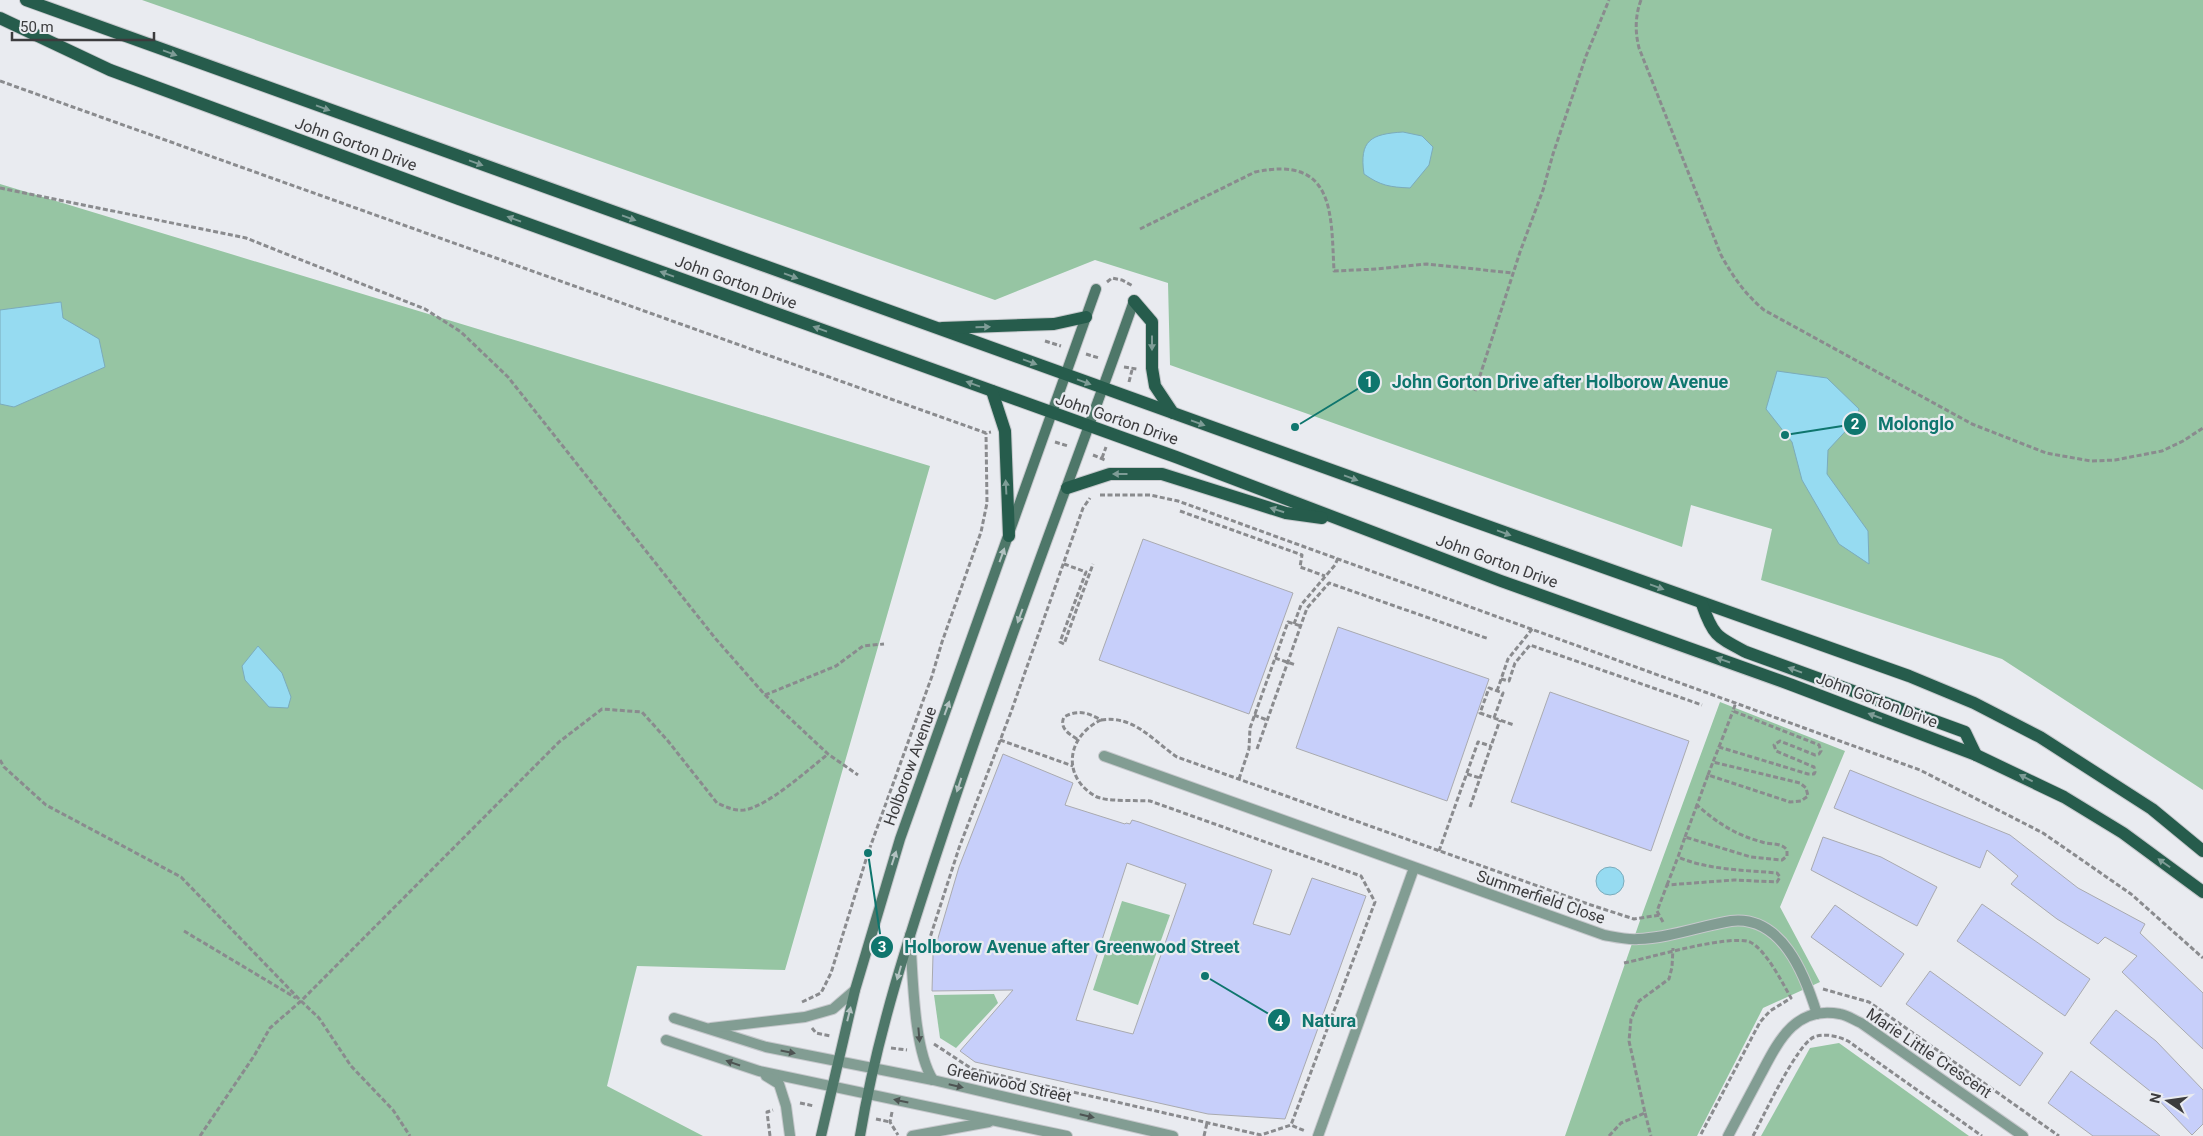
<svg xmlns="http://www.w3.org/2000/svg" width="2203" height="1136" font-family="Roboto,sans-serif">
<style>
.green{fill:#96c5a3}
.water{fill:#96dbf1;stroke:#7babbb}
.building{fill:#c7cffa;stroke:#a9aaaf;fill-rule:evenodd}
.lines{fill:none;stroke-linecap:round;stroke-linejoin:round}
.minor-casing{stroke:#c6c8cc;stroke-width:12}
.tertiary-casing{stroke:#c6c8cc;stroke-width:12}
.secondary-casing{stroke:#c6c8cc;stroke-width:12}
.primary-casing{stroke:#c6c8cc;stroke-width:14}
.path{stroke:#8a8b8e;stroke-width:3;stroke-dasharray:5 2.5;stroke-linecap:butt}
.minor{stroke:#829d93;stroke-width:10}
.tertiary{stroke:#829d93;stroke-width:10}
.secondary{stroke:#4e7769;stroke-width:10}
.primary{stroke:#265c4c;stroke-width:12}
.oneway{fill:#7e9c96}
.oneway2{fill:#b3c2c1}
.oneway3{fill:#4e5453}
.labels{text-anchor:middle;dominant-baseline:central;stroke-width:4.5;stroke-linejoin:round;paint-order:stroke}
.street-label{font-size:16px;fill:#3c3c3e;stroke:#e9ebf0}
.leader{fill:none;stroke:#0f766e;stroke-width:2}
.callout-dot{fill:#0f766e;stroke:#e9ebf0;stroke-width:2}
.mark-label{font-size:15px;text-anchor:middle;font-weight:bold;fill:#fff}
.callout-label{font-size:18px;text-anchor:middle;font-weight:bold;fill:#0f766e;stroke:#e9ebf0;stroke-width:4.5;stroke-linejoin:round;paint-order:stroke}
</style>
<rect width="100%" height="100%" fill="#e9ebf0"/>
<g class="green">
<polygon points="142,0 2203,0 2203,790 2002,659 1761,580 1772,529 1691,505 1682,547 1170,365 1168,283 1095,260 995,300"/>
<polygon points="0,184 930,466 785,970 637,966 607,1086 703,1136 0,1136"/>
<polygon points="1720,702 1845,751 1780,907 1820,982 1763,1008 1697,1136 1565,1136 1643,912"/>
<polygon points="1122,901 1170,915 1138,1005 1093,990"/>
<polygon points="994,994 998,1003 956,1048 940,1038 934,995"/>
<polygon points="1839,1043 1969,1136 1761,1136 1810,1048"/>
</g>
<g class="water">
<path d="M1403 132 1422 136 1433 147 1429 165 1410 188C1390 187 1381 186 1364 174 1359 140 1371 134 1403 132Z"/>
<polygon points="61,302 63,318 99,339 105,367 14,407 0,404 0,310"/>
<polygon points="1777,371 1827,378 1859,409 1855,421 1828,450 1827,474 1868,531 1869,564 1839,544 1802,480 1792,442 1766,409"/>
<polygon points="258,646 282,673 291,697 288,708 269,707 245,680 242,666"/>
<circle cx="1610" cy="881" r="14"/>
</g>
<g class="building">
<polygon points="1143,539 1293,593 1249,714 1099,660"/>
<polygon points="1338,627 1489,679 1447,801 1296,748"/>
<polygon points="1550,692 1689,741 1651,851 1511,802"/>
<path d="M1003 754 1073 783 1065 805 1125 824 1126 823 1130 824 1132 820 1139 822 1272 870 1253 924 1290 935 1312 878 1366 896 1285 1119 1208 1114 975 1062 960 1051 1013 990 932 991 933 955 959 867ZM1127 863 1186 884 1133 1034 1076 1020Z"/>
<polygon points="1850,770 2010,835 2078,888 2145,924 2140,933 2203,993 2203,1049 2122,972 2137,956 2105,937 2098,944 2057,919 2011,884 2018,876 1987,850 1980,868 1834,808"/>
<polygon points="1823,837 1881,857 1937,887 1917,926 1811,870"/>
<polygon points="1982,904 2090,979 2065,1016 1957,941"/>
<polygon points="1835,905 1904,954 1881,987 1811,937"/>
<polygon points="1930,971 2043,1053 2020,1086 1906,1004"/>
<polygon points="2116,1010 2156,1041 2203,1090 2203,1124 2192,1135 2150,1091 2090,1043"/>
<polygon points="2071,1071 2160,1136 2093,1136 2048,1103"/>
</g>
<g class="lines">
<defs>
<g id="minor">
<path d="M1104 756 1604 935C1615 937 1627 940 1638 939 1670 938 1700 926 1731 921 1782 915 1805 975 1817 1014"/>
<polyline points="1318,1136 1414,868"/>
<path d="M1728 1136C1739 1115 1750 1095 1761 1074 1778 1042 1795 1005 1840 1014 1847 1015 1854 1020 1861 1023L2023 1136"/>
</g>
<g id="tertiary">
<path d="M910 935C913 974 913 1049 933 1080"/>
<polyline points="674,1018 766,1047 933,1080 1173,1136"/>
<polyline points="711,1028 805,1017 833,1009 855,990"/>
<polyline points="666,1040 759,1071 1067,1136"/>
<polyline points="766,1076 779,1084 786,1106 790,1136"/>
<polyline points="912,1136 989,1122"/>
</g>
<g id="secondary">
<polyline points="821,1136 855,990 900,839 1096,289"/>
<path d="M860 1136C877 1033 910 933 943 834 1002 655 1071 479 1134 301"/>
</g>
<g id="primary">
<polyline points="26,0 1462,517 1909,676 1974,703 2040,737 2152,809 2203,851"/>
<polyline points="0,18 110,70 459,199 1176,457 1501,581 1792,685 1976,755 2064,797 2123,833 2203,892"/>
<polyline points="1134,301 1152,322 1152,368 1155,386 1173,413"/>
<polyline points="942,328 1054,324 1086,317"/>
<polyline points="992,391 1005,431 1009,536"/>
<polyline points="1067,488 1110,474 1162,474 1286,513 1322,518"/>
<path d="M1702 604C1713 636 1717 637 1746 652L1965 732 1976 755"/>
</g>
</defs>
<use href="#minor" class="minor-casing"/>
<use href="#tertiary" class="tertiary-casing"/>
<use href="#secondary" class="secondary-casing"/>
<use href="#primary" class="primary-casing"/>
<g class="path">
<path d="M1641 0C1635 16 1635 32 1639 48L1721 255C1733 277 1745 294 1764 310L1972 424 2046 453 2091 461 2115 460 2162 451 2183 441 2203 428"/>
<polyline points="0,81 986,433 991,432"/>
<polyline points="0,188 246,238 425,309 461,332 508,377 715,638 765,695 828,754 858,775"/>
<path d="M1140 229 1255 172C1335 155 1331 213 1334 271L1377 269 1427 264 1513 273"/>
<polyline points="1107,282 1112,278 1122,280 1133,286"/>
<polyline points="1045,341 1061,346"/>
<polyline points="1086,354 1099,358"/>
<polyline points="1124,367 1137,369"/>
<polyline points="1129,382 1132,370"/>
<polyline points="1475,391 1520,252 1543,190 1553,154 1586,56 1609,0"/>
<polyline points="1055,442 1068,446"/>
<polyline points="1093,455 1105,460"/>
<polyline points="1102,458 1106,447"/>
<polyline points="1100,495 1150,495 1178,501 1920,770 2043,833 2131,894 2203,958"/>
<polyline points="1180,511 1302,555 1300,567 1325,576"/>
<polyline points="1064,564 1086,572 1060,642 1064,644 1093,564"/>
<polyline points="1294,624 1301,605 1335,565 1338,558"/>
<polyline points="1275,658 1296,665"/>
<polyline points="1501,679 1509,681 1515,663 1530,645 1702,705"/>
<polyline points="1497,691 1508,659 1533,628"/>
<polyline points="765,695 836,666 863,646 884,644"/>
<polyline points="1254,715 1267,720"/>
<polyline points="1494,718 1503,693 1489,688 1480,713 1514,725"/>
<path d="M1101 720C1134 715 1152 740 1177 757L1591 905 1634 919 1660 915"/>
<path d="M1077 739C1069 734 1059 728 1064 717 1078 709 1089 713 1101 720 1067 736 1061 776 1095 796 1105 802 1137 800 1150 801L1361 876 1375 902 1291 1125"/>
<polyline points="1000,740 1073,766"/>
<polyline points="1719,747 1733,711"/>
<polyline points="1257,749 1307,608 1329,583 1489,639"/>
<polyline points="0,760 4,767 46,805 181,877 301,1001"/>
<polyline points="1467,774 1480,778"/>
<polyline points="1708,775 1713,762"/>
<polyline points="1239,779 1249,749 1250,728 1288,622 1301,626"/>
<polyline points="1470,807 1500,720"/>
<polyline points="1685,837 1697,805"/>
<polyline points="1439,851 1478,742 1491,746"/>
<polyline points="1667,885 1678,857"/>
<path d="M1663 922 1657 911 1667 885 1734 880 1777 882 1780 877 1777 873C1744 870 1708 870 1678 857L1685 837 1751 857 1782 860 1787 856V850C1781 842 1770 845 1762 842 1736 835 1717 823 1697 805L1708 775 1790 802 1801 801 1808 796 1806 788 1800 783 1713 762 1719 747 1808 774H1814L1815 772 1814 767 1776 751 1774 745 1780 741 1815 755 1819 754 1821 751 1819 745 1733 711 1736 702"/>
<polyline points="184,931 296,998"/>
<polyline points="926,950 959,848 1011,712 1083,508 1090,498"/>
<path d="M1624 963C1649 958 1729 934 1750 942 1766 950 1782 982 1791 998L1770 1011 1760 1022 1700 1136"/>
<polyline points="1823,989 1869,1002 2059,1136"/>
<polyline points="301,1001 319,1018 351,1066 393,1110 410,1136"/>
<polyline points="802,1002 821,993 831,973 868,853 932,676 942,642 981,532 987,503 986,433"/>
<polyline points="812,1028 816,1033 831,1036"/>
<polyline points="934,1044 972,1069 1261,1135 1291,1125 1305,1131"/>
<polyline points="891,1048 907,1050"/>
<polyline points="800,1103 814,1106"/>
<polyline points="892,1112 890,1122 898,1135"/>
<polyline points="1645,1113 1651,1136"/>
<polyline points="876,1119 890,1122"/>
<path d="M200 1136 254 1056 270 1028 301 1001 559 742 602 709 642 712 668 741 717 803C726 807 734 811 744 810 767 807 809 769 828 754"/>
<polyline points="770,1136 767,1112 773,1110"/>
<polyline points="1204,1136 1207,1123"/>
<polyline points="1609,1136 1621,1123 1645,1113 1629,1041 1631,1019 1639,1001 1669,979 1672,967 1673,948"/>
<path d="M1753 1136C1763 1117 1797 1044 1814 1037 1825 1033 1838 1036 1848 1041L1982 1136"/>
</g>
<use href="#minor" class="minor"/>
<use href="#tertiary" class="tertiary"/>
<use href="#secondary" class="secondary"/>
<use href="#primary" class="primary"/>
</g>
<defs><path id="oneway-solid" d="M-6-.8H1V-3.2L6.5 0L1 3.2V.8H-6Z" transform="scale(1.25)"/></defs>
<g class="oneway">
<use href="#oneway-solid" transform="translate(170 53) rotate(20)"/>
<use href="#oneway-solid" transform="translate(323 108) rotate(20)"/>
<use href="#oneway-solid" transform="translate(476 163) rotate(20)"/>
<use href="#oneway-solid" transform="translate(629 218) rotate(20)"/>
<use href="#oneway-solid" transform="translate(514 219) rotate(-160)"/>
<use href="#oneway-solid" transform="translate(667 274) rotate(-160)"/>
<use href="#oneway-solid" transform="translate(791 276) rotate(20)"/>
<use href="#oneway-solid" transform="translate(983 327) rotate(-1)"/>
<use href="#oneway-solid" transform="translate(820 329) rotate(-160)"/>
<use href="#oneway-solid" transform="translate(1152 343) rotate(90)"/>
<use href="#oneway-solid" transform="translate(1030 362) rotate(20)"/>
<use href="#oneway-solid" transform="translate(1084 382) rotate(20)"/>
<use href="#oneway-solid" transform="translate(973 384) rotate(-160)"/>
<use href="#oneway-solid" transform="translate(1198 423) rotate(20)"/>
<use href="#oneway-solid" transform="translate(1120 474) rotate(180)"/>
<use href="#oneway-solid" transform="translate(1351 478) rotate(20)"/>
<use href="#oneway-solid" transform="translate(1006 487) rotate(-93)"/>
<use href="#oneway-solid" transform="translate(1277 510) rotate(-162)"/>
<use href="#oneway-solid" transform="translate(1504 533) rotate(20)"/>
<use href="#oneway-solid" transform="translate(1657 587) rotate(20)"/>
<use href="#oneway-solid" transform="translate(1723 660) rotate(-161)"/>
<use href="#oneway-solid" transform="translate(1795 670) rotate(-160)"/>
<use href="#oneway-solid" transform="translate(1875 716) rotate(-159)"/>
<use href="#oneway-solid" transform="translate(2026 778) rotate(-153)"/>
<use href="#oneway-solid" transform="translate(2164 863) rotate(-145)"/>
</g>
<g class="oneway2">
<use href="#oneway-solid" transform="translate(1002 555) rotate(-70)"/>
<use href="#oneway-solid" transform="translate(1020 616) rotate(110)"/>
<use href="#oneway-solid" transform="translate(947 708) rotate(-70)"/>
<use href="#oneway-solid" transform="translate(959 785) rotate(108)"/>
<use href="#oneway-solid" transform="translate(894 858) rotate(-72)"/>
<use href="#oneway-solid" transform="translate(899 973) rotate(106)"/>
<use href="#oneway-solid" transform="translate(849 1014) rotate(-76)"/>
</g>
<g class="oneway3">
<use href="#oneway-solid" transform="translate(919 1035) rotate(85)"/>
<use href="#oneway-solid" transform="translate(788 1052) rotate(11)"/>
<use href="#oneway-solid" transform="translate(733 1063) rotate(-161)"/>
<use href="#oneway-solid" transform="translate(956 1086) rotate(13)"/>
<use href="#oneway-solid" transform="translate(901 1101) rotate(-168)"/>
<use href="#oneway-solid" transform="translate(1087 1116) rotate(13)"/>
</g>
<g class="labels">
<g class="street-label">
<text transform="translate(356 144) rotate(20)">John Gorton Drive</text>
<text transform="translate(736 282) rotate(20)">John Gorton Drive</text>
<text transform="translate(1117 419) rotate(19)">John Gorton Drive</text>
<text transform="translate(1497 561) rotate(20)">John Gorton Drive</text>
<text transform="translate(1877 700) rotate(21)">John Gorton Drive</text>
<text transform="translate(910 766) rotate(-70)">Holborow Avenue</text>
<text transform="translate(1541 897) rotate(19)">Summerfield Close</text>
<text transform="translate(1929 1053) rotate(34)">Marie Little Crescent</text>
<text transform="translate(1009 1083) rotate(13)">Greenwood Street</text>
</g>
</g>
<path class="leader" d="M1295 427L1369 382M1785 435L1855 424M868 853L882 947M1205 976L1279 1020"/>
<g class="callout-dot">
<circle cx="1295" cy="427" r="5"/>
<circle cx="1785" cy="435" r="5"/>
<circle cx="868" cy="853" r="5"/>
<circle cx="1205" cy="976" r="5"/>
<circle cx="1369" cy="382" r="12"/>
<circle cx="1855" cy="424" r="12"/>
<circle cx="882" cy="947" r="12"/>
<circle cx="1279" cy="1020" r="12"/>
</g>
<g class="mark-label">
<text x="1369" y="387">1</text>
<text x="1855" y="429">2</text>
<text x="882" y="952">3</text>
<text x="1279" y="1026">4</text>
</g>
<g class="callout-label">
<text x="1560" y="388">John Gorton Drive after Holborow Avenue</text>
<text x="1916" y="430">Molonglo</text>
<text x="1072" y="953">Holborow Avenue after Greenwood Street</text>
<text x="1329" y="1027">Natura</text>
</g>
<g transform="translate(2168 1101) rotate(283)" stroke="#e9ebf0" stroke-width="4" paint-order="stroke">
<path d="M0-4L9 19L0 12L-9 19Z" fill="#3c3c3e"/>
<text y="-8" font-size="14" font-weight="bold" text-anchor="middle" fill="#3c3c3e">N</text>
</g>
<path d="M12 32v8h142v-8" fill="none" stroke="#3c3c3e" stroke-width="2.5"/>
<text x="20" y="32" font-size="15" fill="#3c3c3e" stroke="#e9ebf0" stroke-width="4" paint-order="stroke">50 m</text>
</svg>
